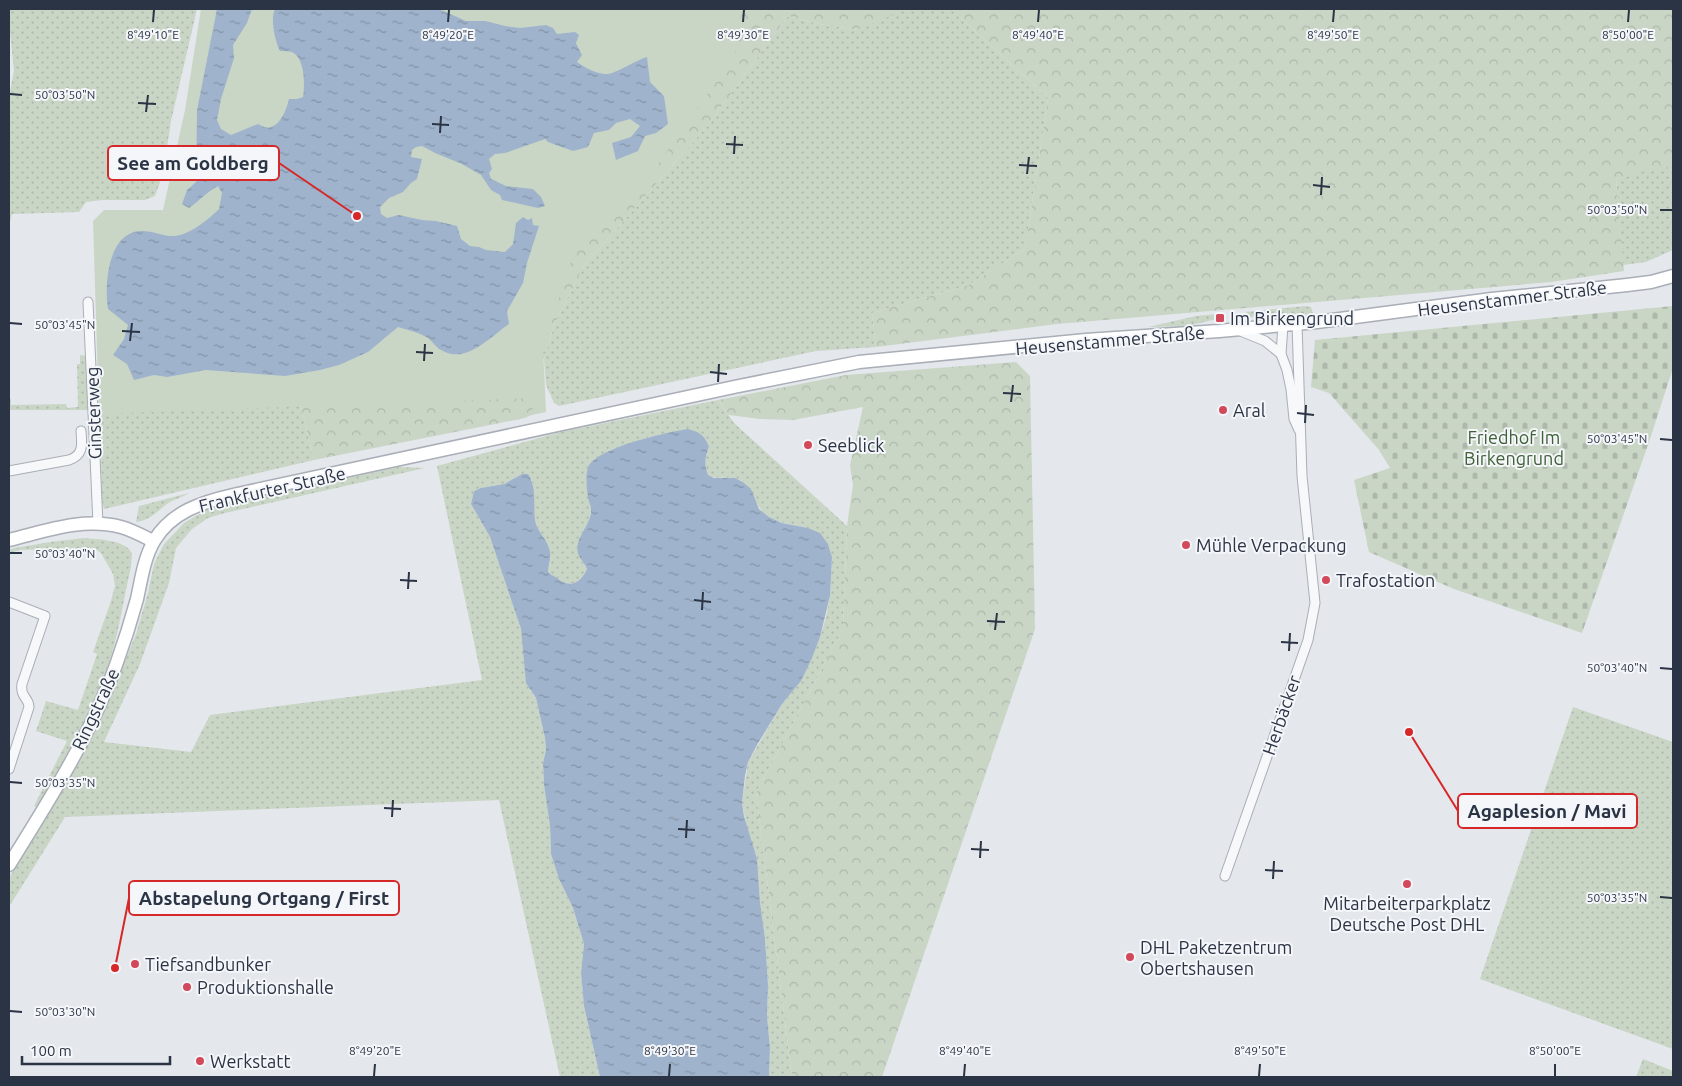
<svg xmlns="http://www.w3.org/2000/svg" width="1682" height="1086" font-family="Ubuntu,sans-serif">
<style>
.grass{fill:url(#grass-dots)}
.forest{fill:url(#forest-crowns)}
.cemetery{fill:url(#cemetery-stones)}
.park{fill:#c9d6c5}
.water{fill:url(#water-ripples)}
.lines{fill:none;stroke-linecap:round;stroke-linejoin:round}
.street-casing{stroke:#a9aeb7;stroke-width:11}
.secondary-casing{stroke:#a9aeb7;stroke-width:15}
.street{stroke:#f7f8fa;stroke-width:9}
.secondary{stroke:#fff;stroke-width:12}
.ticks{fill:none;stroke:#2b3445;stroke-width:2}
.poi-dot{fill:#d1495b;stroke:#f4f6f9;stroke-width:2}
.labels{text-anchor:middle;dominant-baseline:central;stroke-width:4;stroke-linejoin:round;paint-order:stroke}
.street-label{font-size:18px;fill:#2b3445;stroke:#f4f6f9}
.poi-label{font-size:18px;fill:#2b3445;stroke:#f4f6f9;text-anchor:start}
.park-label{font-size:18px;fill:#3f6138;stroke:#f4f6f9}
.ticks-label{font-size:12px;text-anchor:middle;fill:#2b3445;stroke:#f4f6f9;stroke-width:4;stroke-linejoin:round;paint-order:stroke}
.leader{fill:none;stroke:#d62828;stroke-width:2}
.callout-dot{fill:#d62828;stroke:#f4f6f9;stroke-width:2}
.callout{fill:#f4f6f9;stroke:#d62828;stroke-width:2}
.callout-label{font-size:19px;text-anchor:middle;font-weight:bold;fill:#2b3445}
</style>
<defs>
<pattern id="grass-dots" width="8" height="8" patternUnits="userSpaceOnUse" patternTransform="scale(1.25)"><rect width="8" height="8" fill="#c9d6c5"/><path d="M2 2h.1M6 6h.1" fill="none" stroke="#adb8ab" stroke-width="1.8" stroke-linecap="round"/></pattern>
<pattern id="forest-crowns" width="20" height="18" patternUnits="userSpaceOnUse" patternTransform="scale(1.25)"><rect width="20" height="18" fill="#c9d6c5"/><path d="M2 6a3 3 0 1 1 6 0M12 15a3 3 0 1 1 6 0" fill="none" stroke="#adb8ab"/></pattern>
<pattern id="cemetery-stones" width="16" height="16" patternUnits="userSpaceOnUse" patternTransform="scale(1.25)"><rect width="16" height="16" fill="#c9d6c5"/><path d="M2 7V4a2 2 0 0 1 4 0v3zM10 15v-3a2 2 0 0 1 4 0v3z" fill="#adb8ab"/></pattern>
<pattern id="water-ripples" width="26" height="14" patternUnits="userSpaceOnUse" patternTransform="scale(1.25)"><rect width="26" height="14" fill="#9fb4cc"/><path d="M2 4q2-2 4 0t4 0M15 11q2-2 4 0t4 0" fill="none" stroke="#8293a7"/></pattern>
</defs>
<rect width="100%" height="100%" fill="#e4e7ec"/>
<g class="grass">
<polygon points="9,9 197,9 171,121 163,174 155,196 145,200 102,200 86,202 79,212 12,214 9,226 9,96 14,71 9,23"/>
<polygon points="903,9 951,9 1048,98 1025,249 969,285 872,313 876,347 816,351 559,406 554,403 546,385 544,359 555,323 583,267 707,126 788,16 820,24 857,30"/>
<polygon points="1667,166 1673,173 1673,250 1646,262 1623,265 1616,179"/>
<polygon points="1305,306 1311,307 1313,314 1247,317 1246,312"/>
<polygon points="1217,314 1217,319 1187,326 1148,327 1196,316"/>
<polygon points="80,355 86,356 88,410 9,410 9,399 11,399 11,405 66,404 67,408 78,407 77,364 80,364"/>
<polygon points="297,390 314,460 104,509 102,501 100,410"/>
<path d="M718 400 734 423 847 526 843 629 756 793 792 1077H769L770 1048 767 1016 768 985 765 938 760 902 757 859 748 833 742 803 748 762 782 704 801 681 820 637 826 617 830 596 832 558 808 528C791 524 769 523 759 507 752 498 752 488 742 481 731 475 719 480 708 476 704 465 705 457 709 447L679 431 650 437 608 451 586 480 591 509 589 521 581 536 579 556 587 569C581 583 569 589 557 578 553 575 550 575 548 570 556 543 542 546 536 523 533 510 534 494 532 480L522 474 504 484 481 488 474 491 471 504 490 537 521 629 530 690 536 698 545 738 546 750 543 763 544 785 550 826 551 854 559 879 573 908 584 944 581 973 584 1006 600 1077H560L499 800 65 817 9 907V878L47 817 95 730 116 683 136 634 148 593 154 564 164 544 184 523 204 511 222 505 399 467 425 468 225 513 208 518 192 529 176 548 169 583 140 664 104 742 191 752 210 715 482 680 437 466 561 432Z"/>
<path d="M189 493C183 497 174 499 167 504 156 512 151 520 136 522L139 506Z"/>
<path d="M84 538C96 539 128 540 132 554 132 558 131 563 131 567 124 596 120 627 111 656 95 708 64 759 37 807L34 806 67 741 36 731 46 701 78 710 97 654 93 652 110 604 115 586 113 574 101 553 94 548 20 550 9 553V549L50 542Z"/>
<polygon points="1573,707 1673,742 1673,1049 1480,979"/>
<polygon points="1643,1059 1673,1071 1673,1077 1636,1077"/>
</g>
<g class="forest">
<polygon points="696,9 907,9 857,30 820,24 788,16 707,126 583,267 555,323 544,359 538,359 540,411 525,418 314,460 297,390"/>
<polygon points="951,9 1673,9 1673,173 1667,167 1616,179 1624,271 1551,282 1057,324 876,347 872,313 969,285 1025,249 1048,98"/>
<polygon points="1016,362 1030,376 1035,629 882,1077 792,1077 756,793 843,629 847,526 853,485 850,465 863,407 793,420 760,419 729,415 718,400 846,375"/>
</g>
<polygon class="cemetery" points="1673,306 1673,368 1649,442 1582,633 1454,589 1369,552 1354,480 1390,468 1379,450 1329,393 1311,387 1315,340"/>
<polygon class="park" points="201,9 742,9 734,57 633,199 574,253 543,347 546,412 527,416 538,402 537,398 99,414 93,221 104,210 163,210 185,110"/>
<g class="water">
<path d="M217 9H252L247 23 233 45 234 58 221 99 217 120 221 129 231 135 258 124C262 126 267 129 271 127 281 124 287 108 289 99H297L303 97C305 85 305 58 292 52 289 51 284 51 280 51 275 41 270 19 275 9H439L466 21H485L505 26 520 28 546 25 553 28 557 34 575 32 579 35 576 43 582 55 577 62C586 68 596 74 607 74 615 74 636 60 647 57L650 82 664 96 668 124 656 133 645 136 638 151 616 160 612 143 631 137 640 126 630 119 616 123 609 130 594 133 588 147 573 151 548 142 545 139 505 153 495 154 489 159 492 169 489 173 491 179 506 186 533 189 541 197 545 206 538 208 502 200 500 195 491 190 481 175 462 164 435 153 422 146 416 147 412 150 411 157 422 159 417 179 411 183 403 192 389 198 380 207 381 214 387 218 399 215 422 220 436 221 457 226 461 239 470 246 479 247 486 250 505 252 513 244 516 223 523 217 528 220 532 218 533 225 539 226 527 263 523 283 507 311 509 324C491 336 467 364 443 351 437 349 433 342 428 338 420 333 408 330 398 327L368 352 339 365 320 370 285 376 206 370 167 377 154 375 134 380 127 364 113 355 124 339 128 325 108 309C104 284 108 231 142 231 156 231 167 239 180 235 194 231 209 219 219 209L222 193 218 186C207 192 199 201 189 208L182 204 187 190 196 182 197 110Z"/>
<path d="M688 429C700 432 705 436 709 447 705 457 704 465 708 475L714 478H735L743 482 751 489 759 509 769 517 782 523 808 528 820 533 828 544 832 558 830 596 820 637 812 658 801 681 782 704 757 745 748 762 745 776 742 803 744 816 757 859 760 902 765 938 768 985 767 1016 770 1048 769 1077H600L584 1006 581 973 584 944 573 908 559 879 551 854 550 826 544 785 543 763 546 750 545 738 536 698 526 683 521 629 490 537 471 504 474 491 481 488 504 484 522 474H528C538 488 532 508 536 524 539 533 546 539 549 548 552 555 549 563 548 571 550 575 553 575 557 578 569 589 581 583 587 569 585 564 581 560 579 556 572 539 591 527 591 510 591 506 589 502 588 498 587 489 585 477 588 468 594 448 668 432 688 429Z"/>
</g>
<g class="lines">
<defs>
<g id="street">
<polyline points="88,302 98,524"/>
<polyline points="1283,325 1281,354 1287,370 1291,389 1294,419 1299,430"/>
<polyline points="1238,330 1265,341 1281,354"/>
<path d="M9 471 69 460C84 455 82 444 81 431"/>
<path d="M9 602 45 616 22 684C20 697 29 698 29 707L9 769"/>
<polyline points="1225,876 1308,640 1315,603 1302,476 1297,324"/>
</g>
<g id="secondary">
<path d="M9 540C46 531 82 517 121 527 132 530 143 536 153 541"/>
<path d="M9 865C49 801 90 736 116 665 124 643 131 621 137 599 141 581 144 558 154 541 171 512 202 502 233 495L734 387 859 362 1086 340 1219 331 1317 322 1492 299 1627 285 1651 282 1673 276"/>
</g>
</defs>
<use href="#street" class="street-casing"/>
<use href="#secondary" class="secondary-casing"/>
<use href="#street" class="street"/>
<use href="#secondary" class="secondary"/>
</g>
<path class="ticks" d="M153 22 154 10M448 22 449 10M743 22 744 10M1038 22 1039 10M1333 22 1334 10M1628 22 1629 10M10 94 22 95M138 103 156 104M146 112 148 95M432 124 449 125M440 133 441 116M726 144 743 145M734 154 735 136M1019 165 1037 166M1027 174 1029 157M1313 185 1330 187M1321 195 1322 177M1660 210H1672M10 323 22 324M122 331 140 332M130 341 132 323M416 352 433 353M424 361 425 344M710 372 727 374M718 382 719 364M1003 393 1021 394M1011 402 1013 385M1297 413 1314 415M1305 423 1306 405M1660 439 1672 440M10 553H22M400 580 417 581M408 589 409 572M694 600 711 602M702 610 703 592M987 621 1005 622M995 630 997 613M1281 642 1298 643M1289 651 1290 633M1660 668 1672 669M10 782 22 783M384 808 401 809M392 817 393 800M678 829 695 830M686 838 687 820M971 849 989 850M980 858 981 841M1265 870 1283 871M1273 879 1274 861M1660 897 1672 898M10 1011 22 1012M374 1076 375 1064M669 1076 670 1064M964 1076 965 1064M1259 1076 1260 1064M1555 1076V1064"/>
<g class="poi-dot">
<rect x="1215" y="313" width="10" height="10" rx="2.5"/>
<circle cx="1223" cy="410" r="5"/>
<circle cx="808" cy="445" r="5"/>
<circle cx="1186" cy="545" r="5"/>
<circle cx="1326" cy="580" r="5"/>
<circle cx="1407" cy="884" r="5"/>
<circle cx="1130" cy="957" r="5"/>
<circle cx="135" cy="964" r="5"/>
<circle cx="187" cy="987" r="5"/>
<circle cx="200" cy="1061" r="5"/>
</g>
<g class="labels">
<g class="street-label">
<text transform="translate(1512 298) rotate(-7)">Heusenstammer Straße</text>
<text transform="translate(1110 340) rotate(-5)">Heusenstammer Straße</text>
<text transform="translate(93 413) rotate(-92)">Ginsterweg</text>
<text transform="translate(272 489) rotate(-13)">Frankfurter Straße</text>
<text transform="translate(95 709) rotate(-65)">Ringstraße</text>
<text transform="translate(1281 715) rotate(-71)">Herbäcker</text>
</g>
<g class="poi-label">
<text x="1230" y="318">Im Birkengrund</text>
<text x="1233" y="410">Aral</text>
<text x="818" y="445">Seeblick</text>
<text x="1196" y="545">Mühle Verpackung</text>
<text x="1336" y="580">Trafostation</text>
<text x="1407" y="903" text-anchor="middle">Mitarbeiterparkplatz<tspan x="1407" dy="21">Deutsche Post DHL</tspan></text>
<text x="1140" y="947">DHL Paketzentrum<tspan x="1140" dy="21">Obertshausen</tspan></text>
<text x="145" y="964">Tiefsandbunker</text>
<text x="197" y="987">Produktionshalle</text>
<text x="210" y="1061">Werkstatt</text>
</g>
<g class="park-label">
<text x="1514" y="437">Friedhof Im<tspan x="1514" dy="21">Birkengrund</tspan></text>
</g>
</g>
<g class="ticks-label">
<text x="153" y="39">8°49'10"E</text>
<text x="448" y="39">8°49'20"E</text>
<text x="743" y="39">8°49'30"E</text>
<text x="1038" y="39">8°49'40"E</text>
<text x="1333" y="39">8°49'50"E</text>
<text x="1628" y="39">8°50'00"E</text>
<text x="65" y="99">50°03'50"N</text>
<text x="1617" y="214">50°03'50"N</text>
<text x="65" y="329">50°03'45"N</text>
<text x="1617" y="443">50°03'45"N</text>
<text x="65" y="558">50°03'40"N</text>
<text x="1617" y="672">50°03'40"N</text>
<text x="65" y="787">50°03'35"N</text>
<text x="1617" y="902">50°03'35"N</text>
<text x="65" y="1016">50°03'30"N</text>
<text x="375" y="1055">8°49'20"E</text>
<text x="670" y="1055">8°49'30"E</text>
<text x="965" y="1055">8°49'40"E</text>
<text x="1260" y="1055">8°49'50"E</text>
<text x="1555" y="1055">8°50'00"E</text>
</g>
<path class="leader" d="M357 216L279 163M1409 732L1458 811M115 968L129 898"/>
<g class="callout-dot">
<circle cx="357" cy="216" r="5"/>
<circle cx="1409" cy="732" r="5"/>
<circle cx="115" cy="968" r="5"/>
</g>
<g class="callout">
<rect x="108" y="146" width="171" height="34" rx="5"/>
<rect x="1458" y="794" width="179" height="34" rx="5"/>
<rect x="129" y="881" width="270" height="34" rx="5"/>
</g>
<g class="callout-label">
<text x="193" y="170">See am Goldberg</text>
<text x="1547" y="818">Agaplesion / Mavi</text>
<text x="264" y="905">Abstapelung Ortgang / First</text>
</g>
<rect width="1682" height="1086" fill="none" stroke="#2b3445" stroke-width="20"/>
<path d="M22 1056v8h148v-8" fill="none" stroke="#2b3445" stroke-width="2.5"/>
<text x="30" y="1056" font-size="15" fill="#2b3445" stroke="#f4f6f9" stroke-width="4" paint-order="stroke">100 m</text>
</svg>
